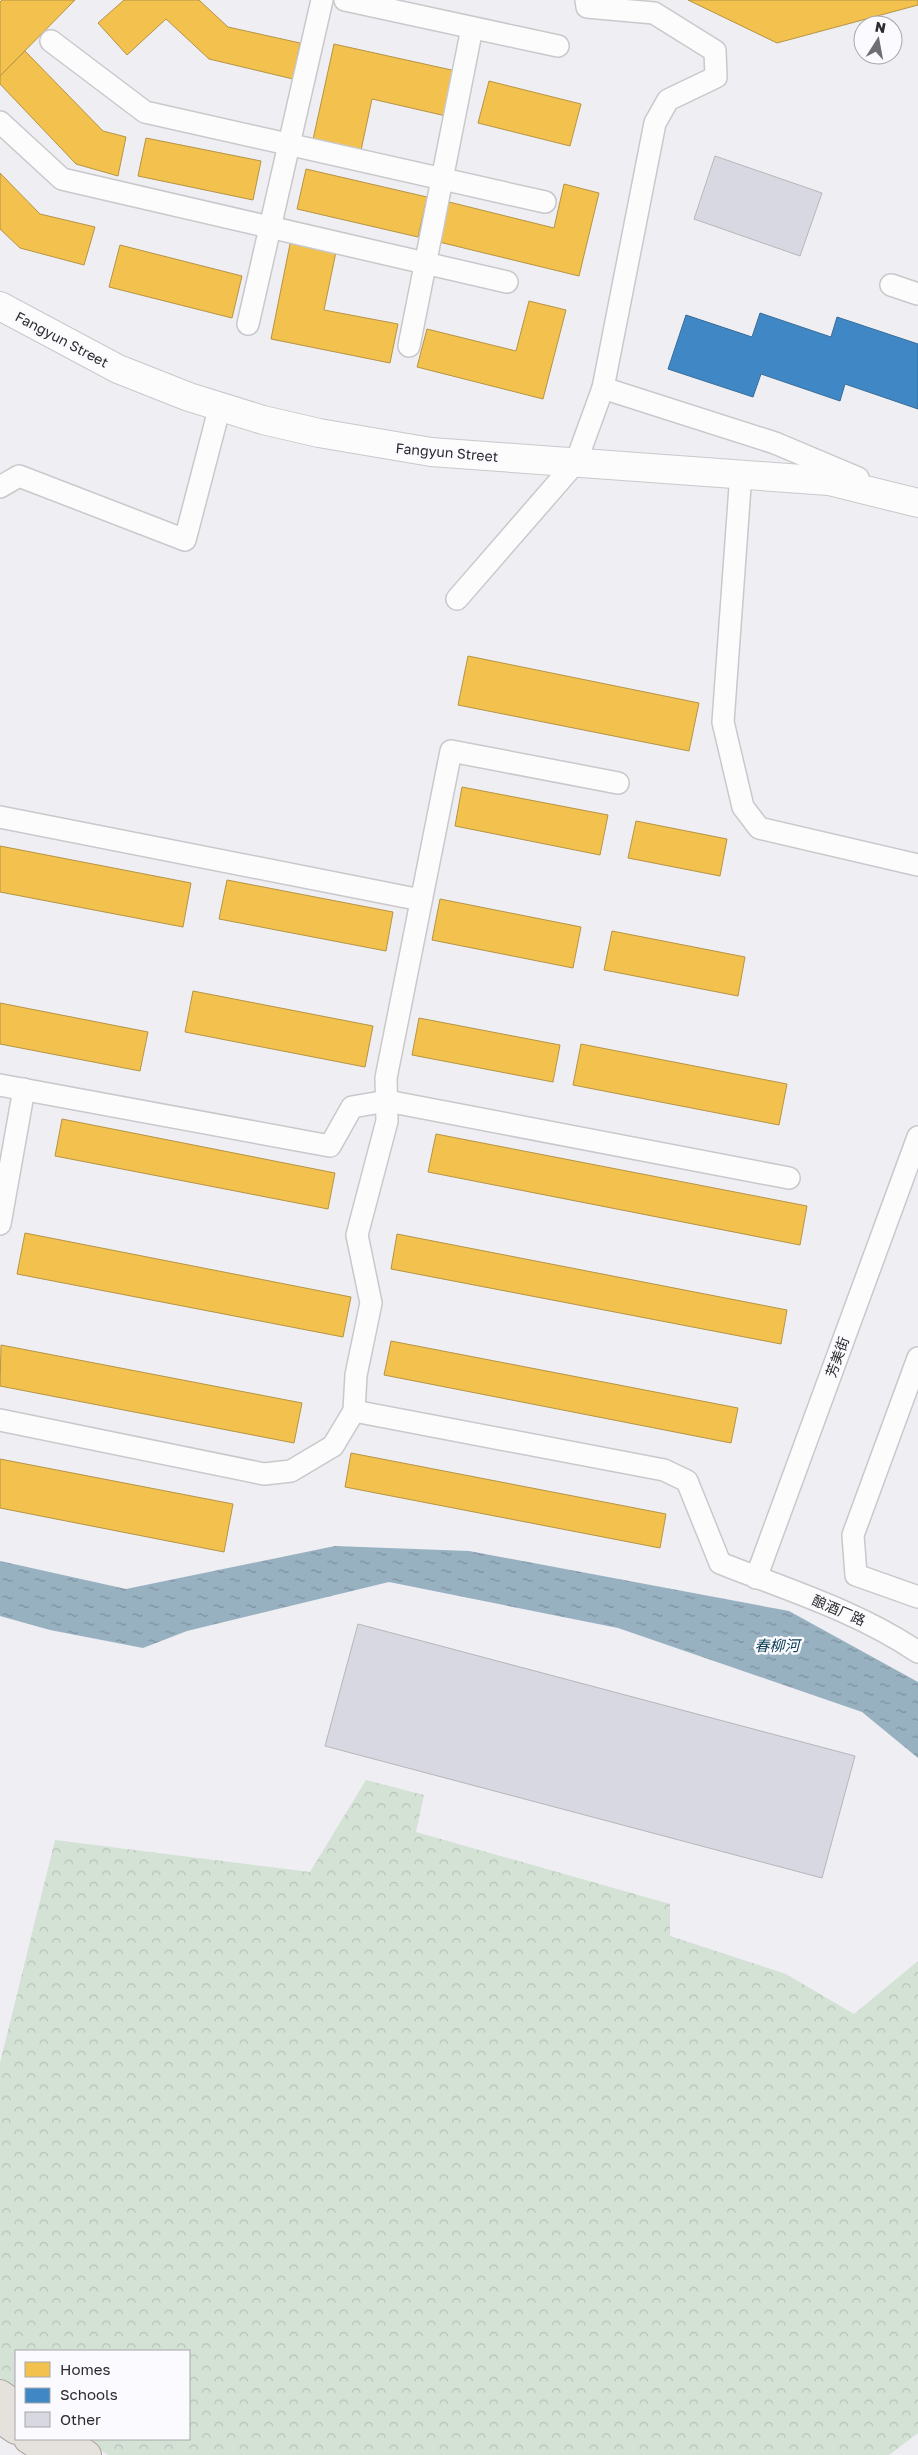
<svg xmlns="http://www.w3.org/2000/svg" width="918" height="2455" font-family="'Golos Text','Noto Sans SC',sans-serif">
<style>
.forest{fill:url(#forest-crowns)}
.water{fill:url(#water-ripples)}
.homes{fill:#f2c14e;stroke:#b69444}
.schools{fill:#3f88c5;stroke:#396c98}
.building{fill:#d7d8e1;stroke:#b6b6ba}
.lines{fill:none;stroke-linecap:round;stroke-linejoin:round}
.minor-casing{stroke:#c9c9cc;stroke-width:24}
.tertiary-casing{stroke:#c9c9cc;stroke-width:30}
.primary-casing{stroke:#a5a099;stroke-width:30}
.minor{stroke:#fcfcfd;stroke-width:21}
.tertiary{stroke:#fcfcfd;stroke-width:28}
.primary{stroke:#e5e2dd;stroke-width:28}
.labels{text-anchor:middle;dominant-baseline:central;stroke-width:5;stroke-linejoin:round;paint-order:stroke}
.street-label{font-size:14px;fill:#2b2b2e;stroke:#fbfbff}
.water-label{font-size:15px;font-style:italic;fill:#0e4057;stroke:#fbfbff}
</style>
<defs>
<pattern id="forest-crowns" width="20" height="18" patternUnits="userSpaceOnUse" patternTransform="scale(1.25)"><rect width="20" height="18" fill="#d4e2d6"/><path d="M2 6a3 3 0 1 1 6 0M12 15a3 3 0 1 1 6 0" fill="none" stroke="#b6c2b8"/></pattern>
<pattern id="water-ripples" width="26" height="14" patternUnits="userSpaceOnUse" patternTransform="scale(1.25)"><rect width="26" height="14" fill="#98b1c1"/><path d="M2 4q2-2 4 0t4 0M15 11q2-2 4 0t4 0" fill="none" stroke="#7c909d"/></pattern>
</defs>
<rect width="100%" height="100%" fill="#eeeef3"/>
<polygon class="forest" points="366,1780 424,1795 416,1832 670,1904 670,1936 786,1974 854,2014 918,1961 918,2433 889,2455 108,2455 85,2439 189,2439 189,2351 16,2351 16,2390 0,2378 0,2063 55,1840 310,1872"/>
<polygon class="water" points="335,1546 469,1551 789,1611 918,1682 918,1758 862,1712 618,1628 389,1582 187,1631 143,1648 50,1630 0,1616 0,1561 126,1589"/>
<g class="homes">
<polygon points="2,0 75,0 0,76 0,2"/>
<polygon points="124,0 199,0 228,27 300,43 293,79 209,59 166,19 127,55 98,23"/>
<polygon points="688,0 918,0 918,5 777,43"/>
<polygon points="334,44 456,71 446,116 372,99 360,155 312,144"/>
<polygon points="25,51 103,131 126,137 118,176 76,164 0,84 0,76"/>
<polygon points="489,81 581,104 570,146 478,123"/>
<polygon points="146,138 261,161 253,200 138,176"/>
<polygon points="306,169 427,197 418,237 297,209"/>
<polygon points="0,173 40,214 95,227 84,265 20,248 0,229"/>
<polygon points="564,184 599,193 579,276 439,242 449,202 554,228"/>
<polygon points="291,239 337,247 324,310 398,324 390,363 271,339"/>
<polygon points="120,245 242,276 232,318 109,287"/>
<polygon points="529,301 566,310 543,399 417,367 427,329 516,351"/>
<polygon points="468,656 699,703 689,751 458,705"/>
<polygon points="462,787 608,815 600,855 455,826"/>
<polygon points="636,821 727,839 720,876 628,858"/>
<polygon points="0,846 191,883 183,927 0,892"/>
<polygon points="227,880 393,912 386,951 219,919"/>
<polygon points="440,899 581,927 573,968 432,940"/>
<polygon points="612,931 745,957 738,996 604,970"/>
<polygon points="193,991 373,1026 365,1067 185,1032"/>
<polygon points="0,1003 148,1032 140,1071 0,1044"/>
<polygon points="419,1018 560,1045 553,1082 412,1055"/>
<polygon points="581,1044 787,1084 779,1125 573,1085"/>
<polygon points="62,1119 335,1173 328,1209 55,1156"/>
<polygon points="436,1134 807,1206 800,1245 428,1172"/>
<polygon points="25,1233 351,1297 343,1337 17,1274"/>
<polygon points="397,1234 787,1310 781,1344 391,1269"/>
<polygon points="391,1341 738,1408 731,1443 384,1375"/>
<polygon points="1,1345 302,1403 294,1443 0,1386"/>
<polygon points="351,1453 666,1514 660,1548 345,1487"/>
<polygon points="0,1459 233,1504 224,1552 0,1508"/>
</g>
<polygon class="schools" points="760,313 831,337 837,317 918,344 918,409 845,384 840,401 761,374 753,397 668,369 686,315 752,337"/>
<g class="building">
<polygon points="715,156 822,193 800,256 694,219"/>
<polygon points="358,1624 855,1756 822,1878 325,1746"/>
</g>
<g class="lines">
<defs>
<g id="minor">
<polyline points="345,0 558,46"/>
<polyline points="51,41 145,112 545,202"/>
<polyline points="0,122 62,179 507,282"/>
<polyline points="891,285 918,294"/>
<polyline points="248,324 322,0"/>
<polyline points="409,346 472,28"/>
<polyline points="603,388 775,443 858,478"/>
<polyline points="741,473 723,722 743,807 759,828 918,865"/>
<polyline points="0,487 19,476 185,540 220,406"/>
<polyline points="457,599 576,462 603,388 655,123 668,100 716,77 715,51 654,13 587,7 586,0"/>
<polyline points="0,817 421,900"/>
<polyline points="0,1085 330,1146 352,1107 387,1101 789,1178"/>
<polyline points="0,1224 24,1089"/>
<polyline points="918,1358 853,1535 856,1575 918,1597"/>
<path d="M354 1411 664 1470 687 1481 720 1563C788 1590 857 1611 918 1652"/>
<polyline points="0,1420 264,1474 291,1471 333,1446 354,1411 356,1375 371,1303 357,1235 387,1121 386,1078 451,751 618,783"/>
<polyline points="756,1578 918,1137"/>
</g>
<polyline id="tertiary" points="0,306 118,369 189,397 263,420 319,433 431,452 829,481 918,503"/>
<g id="primary">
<polyline points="0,2394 16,2405"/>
<polyline points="0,2419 16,2430"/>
<polyline points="28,2439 52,2455"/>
<polyline points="64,2439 87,2455"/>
</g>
</defs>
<use href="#minor" class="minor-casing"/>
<use href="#tertiary" class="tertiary-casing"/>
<use href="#primary" class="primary-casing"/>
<use href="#minor" class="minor"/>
<use href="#tertiary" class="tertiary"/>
<use href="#primary" class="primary"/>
</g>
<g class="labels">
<g class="street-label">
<text transform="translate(62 339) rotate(28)">Fangyun Street</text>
<text transform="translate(447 452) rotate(5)">Fangyun Street</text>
<text transform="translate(837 1357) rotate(-70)">芳美街</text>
<text transform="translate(839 1610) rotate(23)">酿酒厂路</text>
</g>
<g class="water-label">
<text x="777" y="1645">春柳河</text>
</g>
</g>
<rect x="15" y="2350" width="175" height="90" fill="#fbfbff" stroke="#a8a8ab"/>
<rect x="25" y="2362" width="25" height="15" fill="#f2c14e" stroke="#a8a8ab"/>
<text x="60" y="2375" font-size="15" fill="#2b2b2e">Homes</text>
<rect x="25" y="2388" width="25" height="15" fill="#3f88c5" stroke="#a8a8ab"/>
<text x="60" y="2400" font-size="15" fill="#2b2b2e">Schools</text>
<rect x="25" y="2412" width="25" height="15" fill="#d7d8e1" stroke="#a8a8ab"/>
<text x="60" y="2425" font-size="15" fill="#2b2b2e">Other</text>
<g transform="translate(878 40) rotate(11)"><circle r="24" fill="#fbfbff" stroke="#a8a8ab"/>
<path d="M0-4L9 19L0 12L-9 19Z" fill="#6f6f73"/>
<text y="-8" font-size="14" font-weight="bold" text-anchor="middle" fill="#2b2b2e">N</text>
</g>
</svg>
